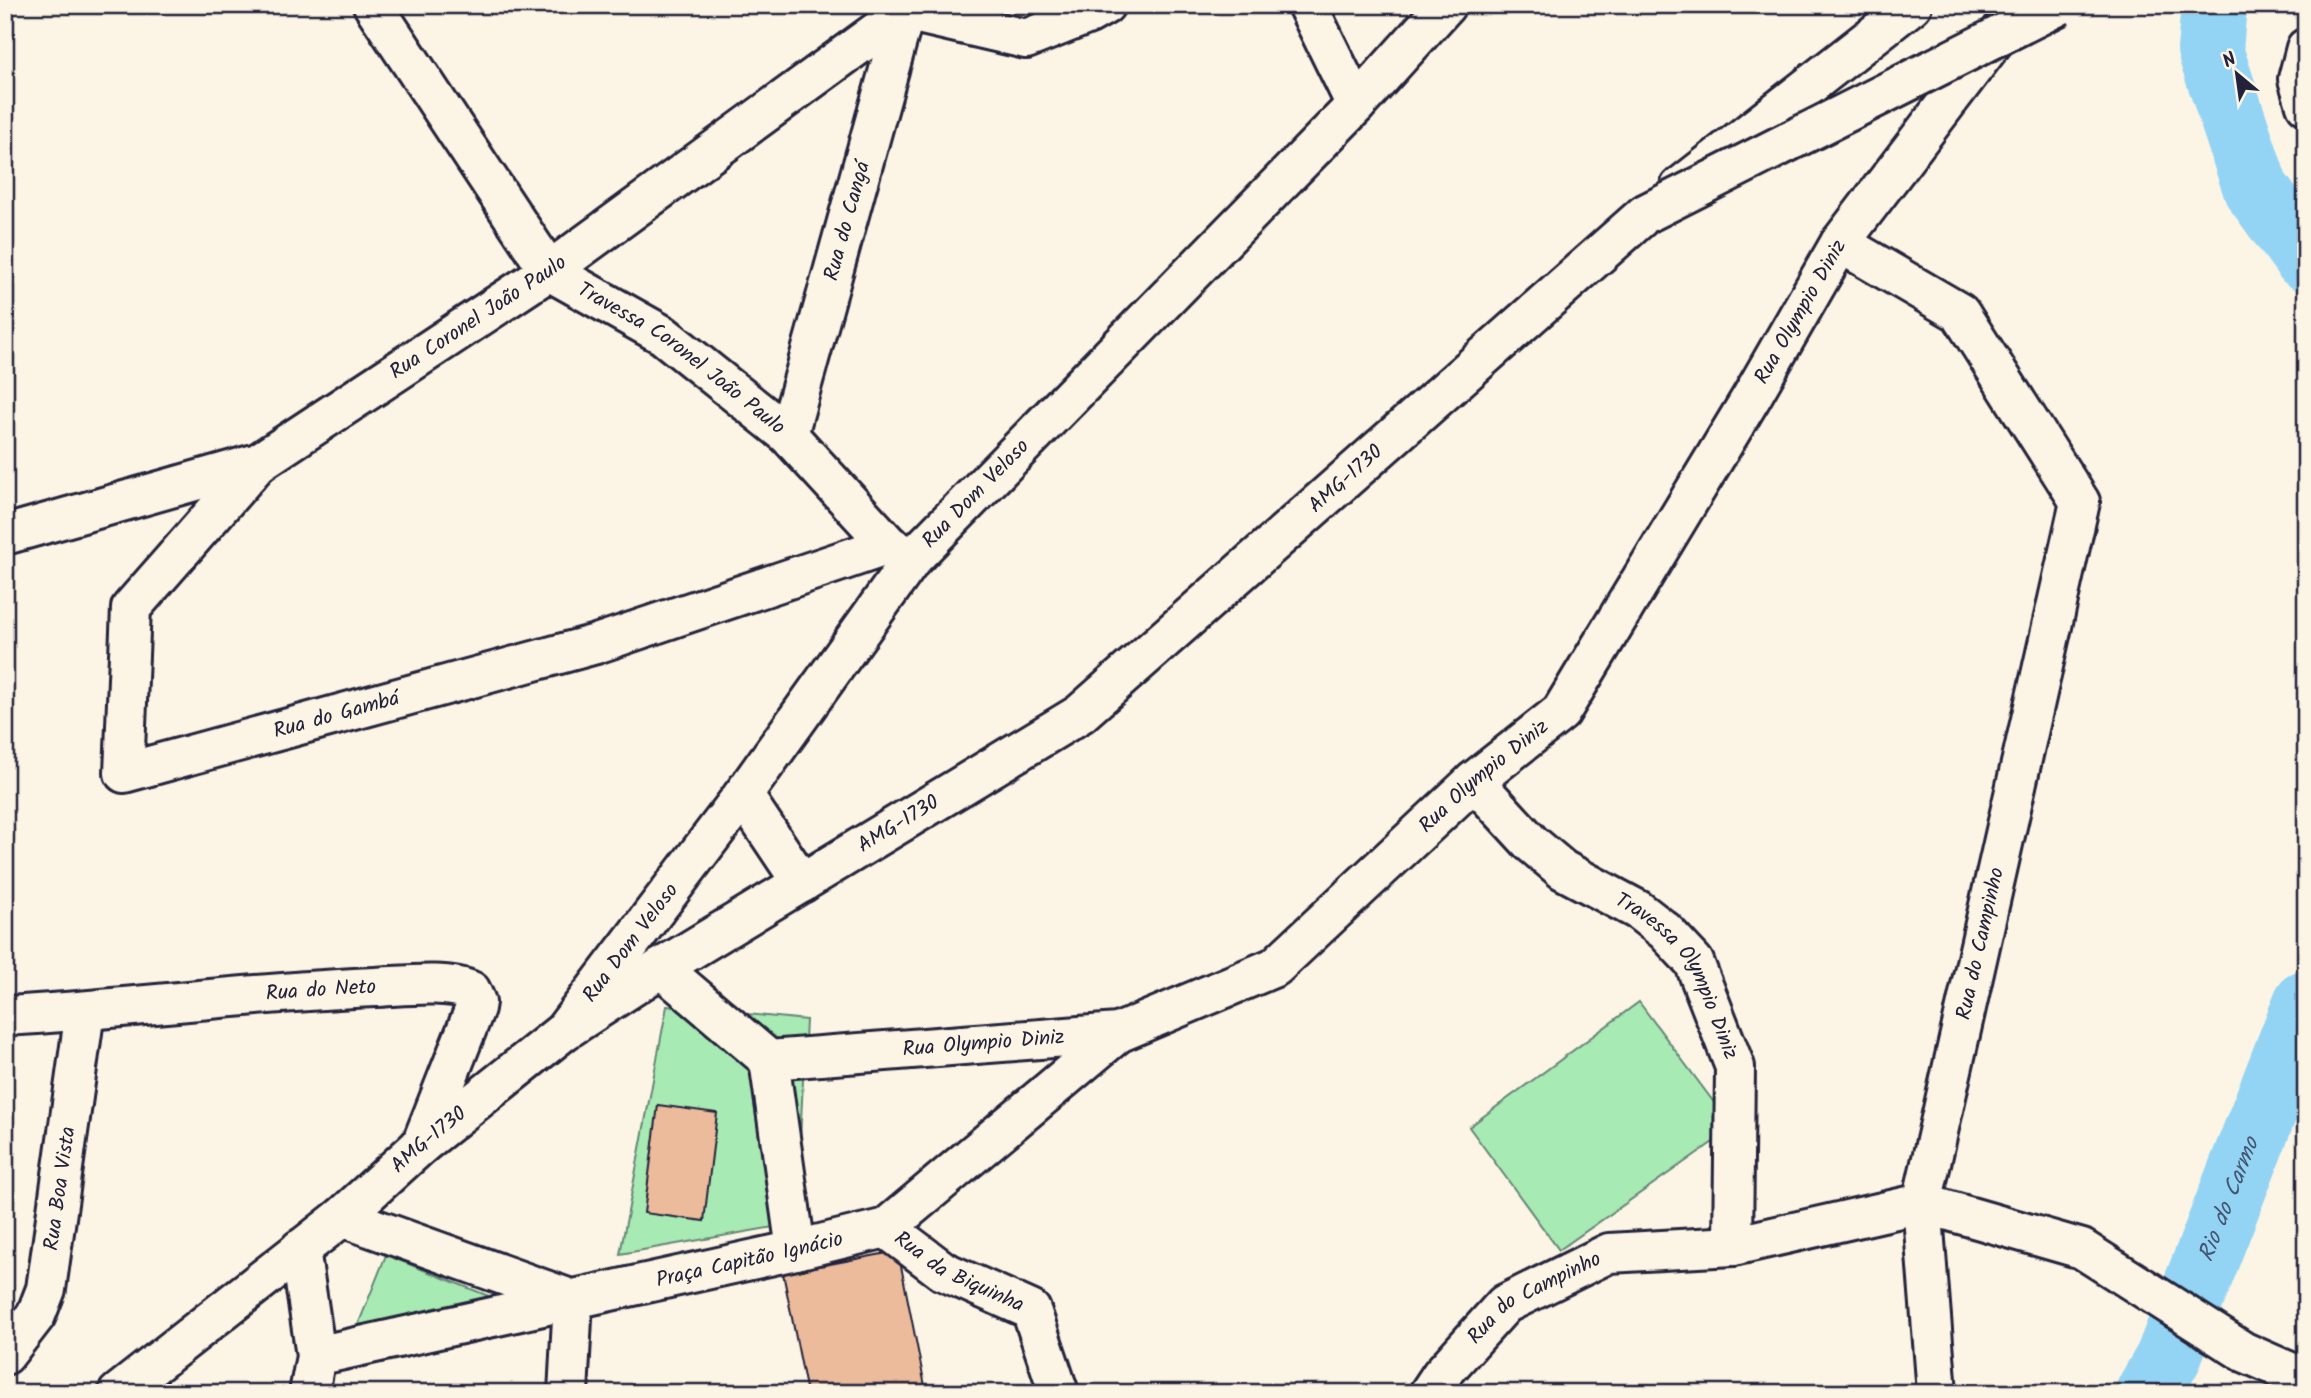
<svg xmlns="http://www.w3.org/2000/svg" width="2311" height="1398" font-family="Kalam,sans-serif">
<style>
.green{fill:#a8eab3;stroke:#658677;stroke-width:2}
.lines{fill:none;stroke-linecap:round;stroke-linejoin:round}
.river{stroke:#93d4f4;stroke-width:66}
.building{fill:#ebbb9c;stroke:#22223b;stroke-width:2}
.minor-casing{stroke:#22223b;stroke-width:44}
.major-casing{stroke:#22223b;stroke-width:44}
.minor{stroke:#fcf5e5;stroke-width:38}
.major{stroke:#fcf5e5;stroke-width:38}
.major-bridge-casing{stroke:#22223b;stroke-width:44;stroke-linecap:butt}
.major-bridge{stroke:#fcf5e5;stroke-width:38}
.labels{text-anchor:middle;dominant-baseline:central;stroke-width:5;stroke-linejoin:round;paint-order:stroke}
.street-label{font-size:21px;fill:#22223b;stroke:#fcf5e5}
.water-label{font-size:23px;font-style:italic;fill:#445772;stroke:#fcf5e5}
</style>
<rect width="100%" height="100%" fill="#fcf5e5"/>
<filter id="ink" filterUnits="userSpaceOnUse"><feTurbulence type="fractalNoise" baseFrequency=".0143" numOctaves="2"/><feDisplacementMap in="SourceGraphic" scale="14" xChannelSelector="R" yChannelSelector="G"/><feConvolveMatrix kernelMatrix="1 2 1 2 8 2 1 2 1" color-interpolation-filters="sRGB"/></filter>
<g filter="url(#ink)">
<g class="green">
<polygon points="1639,1002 1733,1128 1559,1250 1469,1127"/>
<polygon points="667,1006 806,1020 796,1223 620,1254"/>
<polygon points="386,1255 496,1299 495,1307 358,1325"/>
</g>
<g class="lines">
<g class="river">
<polyline points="2214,5 2210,50 2256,189 2306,258"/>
<path id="s1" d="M2148 1393 2168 1358 2306 1003"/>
</g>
</g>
<g class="building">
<polygon points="658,1105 717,1113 704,1221 644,1213"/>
<polygon points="898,1251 926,1391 807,1393 783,1273"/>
</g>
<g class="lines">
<defs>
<g id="minor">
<path id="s2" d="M373 5 549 271 663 335 788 435 889 545 909 557"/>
<polyline points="1307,5 1356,105"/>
<polyline points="2306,48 2298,79 2306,105"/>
<polyline points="1680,187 1912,5"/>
<path id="s3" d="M788 435 907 5"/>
<path id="s4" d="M258 463 131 608 124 773 596 644 889 545"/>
<path id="s5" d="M5 535 258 463 549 271 905 11 1026 39 1089 14 1105 5"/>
<path id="s6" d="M1474 781 1531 843 1563 870 1638 910 1665 931 1694 962 1735 1067 1733 1246"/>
<polyline points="743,795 802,883"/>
<path id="s7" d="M661 968 769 1060 1118 1033 1275 967 1474 781 1561 712 1751 398 1840 243 2003 29"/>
<path id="s8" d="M5 1016C129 1009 252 992 376 987 401 986 448 980 471 991L476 1002 475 1008 421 1145"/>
<path id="s9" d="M566 1028 743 795 912 559 1356 105 1446 5"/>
<polyline points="769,1060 796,1250"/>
<polyline points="342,1217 573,1300 568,1393"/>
<path id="s10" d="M886 1228 943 1271 1031 1310 1059 1393"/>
<polyline points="300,1249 316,1356 309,1393"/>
<path id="s11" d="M5 1355 36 1315 46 1289 85 1011"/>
<path id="s12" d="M316 1356 796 1250 886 1228 1118 1033"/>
<path id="s13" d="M1429 1393 1441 1375 1505 1304 1609 1253 1733 1246 1922 1203 2080 502 1960 313 1840 243"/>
<polyline points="1937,1393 1922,1203 2082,1249 2244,1352 2306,1379"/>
</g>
<g id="major">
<path id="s14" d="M118 1393 342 1217 421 1145 564 1031 661 968 1080 714 1645 214"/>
</g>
</defs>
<use href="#minor" class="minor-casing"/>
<use href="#major" class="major-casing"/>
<use href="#minor" class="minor"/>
<use href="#major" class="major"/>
<defs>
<polyline id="major-bridge" points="1645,214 2060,5"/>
</defs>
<use href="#major-bridge" class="major-bridge-casing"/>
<use href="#major-bridge" class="major-bridge"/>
</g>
</g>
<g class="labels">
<g class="street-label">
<text stroke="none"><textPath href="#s3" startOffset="222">Rua do Cangá</textPath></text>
<text stroke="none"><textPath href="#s7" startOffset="1512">Rua Olympio Diniz</textPath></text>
<text stroke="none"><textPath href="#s5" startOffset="527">Rua Coronel João Paulo</textPath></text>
<text stroke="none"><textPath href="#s2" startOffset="478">Travessa Coronel João Paulo</textPath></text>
<text stroke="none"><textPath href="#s14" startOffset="1535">AMG-1730</textPath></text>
<text stroke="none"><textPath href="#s9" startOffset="674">Rua Dom Veloso</textPath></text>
<text stroke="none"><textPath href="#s4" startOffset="578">Rua do Gambá</textPath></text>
<text stroke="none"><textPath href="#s7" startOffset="945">Rua Olympio Diniz</textPath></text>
<text stroke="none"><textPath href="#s14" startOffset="968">AMG-1730</textPath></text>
<text stroke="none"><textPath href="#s9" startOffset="107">Rua Dom Veloso</textPath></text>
<text stroke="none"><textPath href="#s13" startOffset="817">Rua do Campinho</textPath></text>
<text stroke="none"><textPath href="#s6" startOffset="289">Travessa Olympio Diniz</textPath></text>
<text stroke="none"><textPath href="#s8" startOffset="317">Rua do Neto</textPath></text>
<text stroke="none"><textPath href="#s7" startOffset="357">Rua Olympio Diniz</textPath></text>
<text stroke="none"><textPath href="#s14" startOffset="401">AMG-1730</textPath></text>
<text stroke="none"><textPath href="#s11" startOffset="180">Rua Boa Vista</textPath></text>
<text stroke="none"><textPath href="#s12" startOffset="444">Praça Capitão Ignácio</textPath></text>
<text stroke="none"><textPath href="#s10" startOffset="86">Rua da Biquinha</textPath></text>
<text stroke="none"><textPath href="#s13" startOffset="145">Rua do Campinho</textPath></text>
</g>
<g class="water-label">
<text stroke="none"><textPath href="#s1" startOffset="210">Rio do Carmo</textPath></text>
</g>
</g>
<rect width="2311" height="1398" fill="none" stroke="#fcf5e5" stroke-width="28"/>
<rect x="14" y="14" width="2283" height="1370" fill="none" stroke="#22223b" stroke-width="2.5" filter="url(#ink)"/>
<g transform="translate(2237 74) rotate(331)" stroke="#fcf5e5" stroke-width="5" paint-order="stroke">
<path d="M0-5L12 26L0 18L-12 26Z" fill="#22223b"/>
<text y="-10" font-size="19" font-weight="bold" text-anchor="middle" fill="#22223b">N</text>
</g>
</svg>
